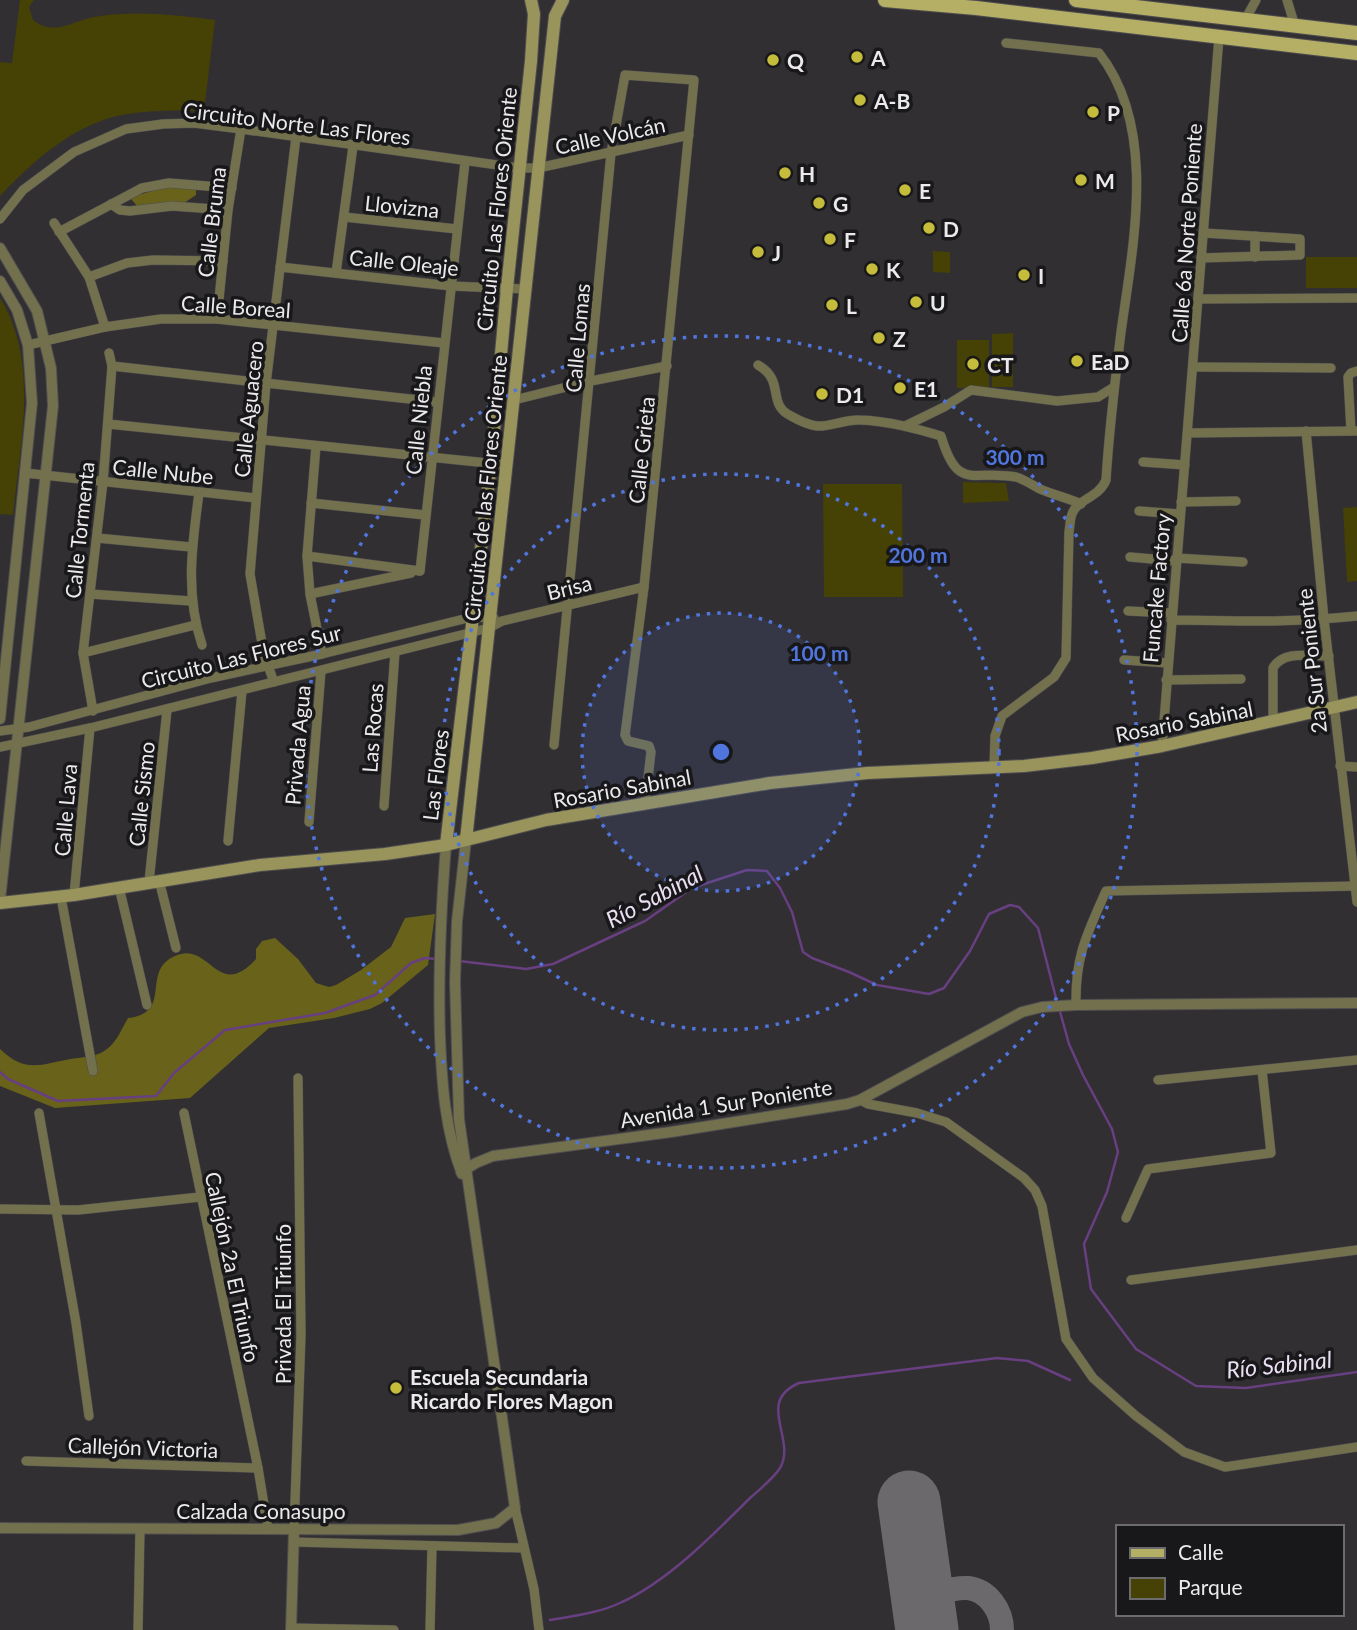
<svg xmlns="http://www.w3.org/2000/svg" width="1357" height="1630" font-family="Lato,sans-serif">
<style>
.green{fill:#464104}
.forest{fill:#68621b}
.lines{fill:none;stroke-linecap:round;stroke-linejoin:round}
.stream{stroke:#683f81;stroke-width:2.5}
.taxiway{stroke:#6b696c;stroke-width:24}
.runway{stroke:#6b696c;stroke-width:63}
.minor-casing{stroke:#4f4d50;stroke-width:10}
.tertiary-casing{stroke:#4f4d50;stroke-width:12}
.secondary-casing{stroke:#4f4d50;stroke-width:14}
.primary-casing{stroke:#4f4d50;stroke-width:16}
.minor{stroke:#72704d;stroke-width:9}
.tertiary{stroke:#72704d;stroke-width:10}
.secondary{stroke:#98945b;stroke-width:12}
.primary{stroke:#b5af65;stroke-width:14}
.ring{fill:none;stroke:#5075dd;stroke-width:3.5;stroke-dasharray:3.5 7}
.poi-dot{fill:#c6bc3c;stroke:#181719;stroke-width:2.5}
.labels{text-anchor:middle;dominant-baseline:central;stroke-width:7;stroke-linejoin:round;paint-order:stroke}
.poi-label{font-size:21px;font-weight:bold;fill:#ebe9ec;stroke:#181719;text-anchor:start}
.street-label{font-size:21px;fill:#ebe9ec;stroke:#181719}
.water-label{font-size:23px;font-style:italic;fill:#eadef2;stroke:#181719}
.centre{fill:#5075dd;stroke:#181719;stroke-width:3.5}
.ring-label{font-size:21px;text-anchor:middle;font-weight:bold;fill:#5075dd;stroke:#181719;stroke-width:7;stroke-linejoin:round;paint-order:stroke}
</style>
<rect width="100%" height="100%" fill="#312f32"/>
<g class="green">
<path d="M20 0H34L29 7 33 20C55 37 72 21 94 17 135 10 175 15 215 20L204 111C176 110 149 110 122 115 74 124 32 162 0 196V62L12 63Z"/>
<polygon points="933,251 950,252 950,273 933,272"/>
<rect x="1306" y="257" width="51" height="31"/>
<path d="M0 298C40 363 20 444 13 515L0 514Z"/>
<polygon points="1013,333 1013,387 992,387 992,334"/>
<rect x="957" y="340" width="32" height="48"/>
<polygon points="963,482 1006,483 1009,501 963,503"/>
<polygon points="823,484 902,484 903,597 824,597"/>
<polygon points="1357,507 1357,581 1347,582 1343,508"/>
</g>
<g class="forest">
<polygon points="170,186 196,188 196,195 184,203 138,207 131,199 134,196"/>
<path d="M435 914 428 965 382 1003 370 1009 334 1018 269 1028 190 1098 55 1108 0 1086V1049C26 1074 41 1064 71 1059 83 1057 97 1057 107 1049 117 1042 122 1028 128 1018 174 1013 140 971 175 956 210 940 217 1002 256 959V949L262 941 275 938 298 959 316 983 329 987 336 985 361 970 391 947 405 918Z"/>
</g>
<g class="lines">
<g class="stream">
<polyline points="459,961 526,969 553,964 645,921 692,888 747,870 767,871 780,888 792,912 803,952 812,958 849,972 877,985 929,994 944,988 970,951 989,914 1010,905 1019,907 1038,928 1057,1002"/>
<polyline points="1059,1008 1069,1044 1083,1075 1112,1129 1118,1152 1107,1192 1084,1244 1091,1289 1136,1349 1196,1386 1246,1388 1357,1372"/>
<polyline points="0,1072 8,1079 58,1101 156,1096 174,1073 225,1030 325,1013 375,995 411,963 425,958 438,959"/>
<path d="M550 1620C573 1616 600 1613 622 1602 668 1581 714 1534 750 1498 760 1489 773 1479 780 1468 797 1439 755 1402 799 1383L997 1358 1028 1361 1070 1380"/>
</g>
<path class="taxiway" d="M922 1596C937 1593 954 1587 968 1588 988 1590 1002 1611 1002 1630"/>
<polyline class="runway" points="909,1502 927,1630"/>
<defs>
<g id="minor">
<polyline points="1287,0 1295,26"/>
<polyline points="1245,20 1256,0"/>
<polyline points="111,204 120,210 130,211 172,206 228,210"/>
<polyline points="344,217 457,229"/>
<polyline points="0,219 23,190 74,152 126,129 163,124 194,123 241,129 519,168 538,168 689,135"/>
<polyline points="54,223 89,277 105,327"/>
<polyline points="59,232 142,188 169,183 232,188"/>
<polyline points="1255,257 1255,236"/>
<polyline points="1201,258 1300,255 1300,239 1204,233"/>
<polyline points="280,267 451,286 525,289"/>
<polyline points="336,273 353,146"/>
<polyline points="89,277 127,263 153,260 223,261"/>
<polyline points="1198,299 1357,298"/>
<polyline points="217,319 228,210 241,129"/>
<polyline points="28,345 105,327 161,319 217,319 444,343"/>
<path d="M758 365C786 381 766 404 791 416 798 420 809 425 817 426 830 427 846 419 860 420 888 421 914 428 941 436 958 493 973 469 1016 477 1024 479 1032 485 1040 489 1054 495 1068 498 1081 504"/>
<polyline points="112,366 437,402"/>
<polyline points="1193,367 1331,368"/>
<polyline points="514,400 591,381 667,366"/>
<polyline points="108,424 507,465"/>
<polyline points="905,426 944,407 971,390 1057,401 1098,397 1114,387"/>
<polyline points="1306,431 1324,619 1357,902"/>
<polyline points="1351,431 1348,377 1351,373 1357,371"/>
<polyline points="1188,433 1357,431"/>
<polyline points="316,446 307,556 310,594 322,654"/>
<polyline points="1143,462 1185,465"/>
<polyline points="25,473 256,498"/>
<path d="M199 493C192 545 185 594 202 645"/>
<polyline points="1181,502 1236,501"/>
<polyline points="311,503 425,515"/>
<polyline points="1139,511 1179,514"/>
<polyline points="97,538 191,547"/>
<polyline points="307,556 420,571"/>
<polyline points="1130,557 1175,561"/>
<polyline points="1176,558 1243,562"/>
<polyline points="420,571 465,162"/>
<polyline points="90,594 191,601"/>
<polyline points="310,594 411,573"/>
<polyline points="1128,611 1171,613"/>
<path d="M1171 620C1233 621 1295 623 1357 616"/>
<polyline points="83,653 195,625"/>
<polyline points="1124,660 1168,663"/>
<polyline points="1166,680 1241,679"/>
<polyline points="274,682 264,655 250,574 266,384 296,137"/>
<polyline points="93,711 83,653 103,482 112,366 109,353"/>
<path d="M1273 722V668C1283 650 1310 656 1329 656"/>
<polyline points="0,731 29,727 211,678 322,654 472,617 494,618"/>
<polyline points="554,745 611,153 625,75 694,80 644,587 625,735 628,741 649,746 651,752 645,804"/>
<polyline points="1162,746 1219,37"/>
<polyline points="0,747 90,728 489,628 502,621 644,587"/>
<polyline points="1340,766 1357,767"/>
<path d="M994 768 995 736 1002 716 1054 677 1066 658 1069 532C1070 526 1070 519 1072 514 1077 499 1099 498 1106 480 1109 430 1115 381 1121 332 1133 245 1158 128 1099 53L1006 43"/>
<polyline points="384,806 395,652"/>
<polyline points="309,822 321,671"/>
<polyline points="228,841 242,691"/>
<polyline points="159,880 176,948"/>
<polyline points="149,882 167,710"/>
<polyline points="119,887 147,1005"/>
<polyline points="74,895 90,728"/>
<polyline points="61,897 93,1071"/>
<path d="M1076 1005C1075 956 1087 934 1106 891L1357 886"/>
<polyline points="1158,1080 1357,1060"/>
<polyline points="860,1100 868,1104 917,1113 946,1122 1024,1178 1035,1190 1042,1206 1066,1339 1093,1378 1136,1416 1184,1452 1225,1467 1357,1447"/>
<polyline points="39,1113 76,1323 89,1416"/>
<polyline points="184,1113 258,1468 268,1529"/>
<polyline points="0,1209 78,1210 200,1197"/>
<polyline points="1126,1218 1148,1169 1271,1153 1262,1070"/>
<polyline points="1131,1280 1357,1250"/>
<polyline points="26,1461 258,1468"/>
<polyline points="515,1508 534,1589 539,1630"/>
<polyline points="294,1529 301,1335 298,1078"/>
<polyline points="294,1542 523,1548"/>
<polyline points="291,1628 394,1630"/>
<polyline points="138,1630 140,1529"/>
<polyline points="430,1630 432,1546"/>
</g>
<g id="tertiary">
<polyline points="0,248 37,311 51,368 53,406 0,900"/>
<polyline points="0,281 17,310 28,345 32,403 0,719"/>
<path d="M446 845C441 909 438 973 440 1037 442 1085 445 1130 462 1174"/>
<polyline points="461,1172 476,1163 493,1156 671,1132 847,1104 860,1100 1022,1012 1042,1007 1076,1005 1357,1003"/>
<polyline points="0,1528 458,1530 496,1523 515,1508 459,1119 455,982 457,921 466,840"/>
<polyline points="291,1630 294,1529"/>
</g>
<g id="secondary">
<polyline points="466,840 555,16 563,0"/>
<polyline points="446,845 491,464 507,288 531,61 534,14 531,0"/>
<polyline points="0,903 74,895 260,865 385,854 446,845 546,820 770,783 867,773 1024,766 1092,758 1162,746 1357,702"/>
</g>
<g id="primary">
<polyline points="885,0 976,8 1357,53"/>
<polyline points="1076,0 1357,33"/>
</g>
</defs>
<use href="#minor" class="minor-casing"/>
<use href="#tertiary" class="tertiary-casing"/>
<use href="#secondary" class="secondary-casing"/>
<use href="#primary" class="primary-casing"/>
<use href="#minor" class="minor"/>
<use href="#tertiary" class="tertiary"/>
<use href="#secondary" class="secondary"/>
<use href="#primary" class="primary"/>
</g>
<circle cx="721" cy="752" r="139" fill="#5075dd" fill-opacity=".12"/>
<g class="ring">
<circle cx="721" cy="752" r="139"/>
<circle cx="721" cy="752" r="278"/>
<circle cx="721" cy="752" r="416"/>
</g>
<g class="poi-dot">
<circle cx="857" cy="57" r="7"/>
<circle cx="773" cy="60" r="7"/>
<circle cx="860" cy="100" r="7"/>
<circle cx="1093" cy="112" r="7"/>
<circle cx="785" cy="173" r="7"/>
<circle cx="1081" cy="180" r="7"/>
<circle cx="905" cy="190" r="7"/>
<circle cx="819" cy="203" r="7"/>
<circle cx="929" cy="228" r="7"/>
<circle cx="830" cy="239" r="7"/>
<circle cx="758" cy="252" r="7"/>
<circle cx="872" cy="269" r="7"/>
<circle cx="1024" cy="275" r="7"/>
<circle cx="916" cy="302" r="7"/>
<circle cx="832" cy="305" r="7"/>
<circle cx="879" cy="338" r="7"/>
<circle cx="1077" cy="361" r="7"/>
<circle cx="973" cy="364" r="7"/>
<circle cx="900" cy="388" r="7"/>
<circle cx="822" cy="394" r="7"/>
<circle cx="396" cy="1388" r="7"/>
</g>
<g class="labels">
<g class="poi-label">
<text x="871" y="57">A</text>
<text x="787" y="60">Q</text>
<text x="874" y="100">A-B</text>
<text x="1107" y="112">P</text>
<text x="799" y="173">H</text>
<text x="1095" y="180">M</text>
<text x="919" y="190">E</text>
<text x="833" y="203">G</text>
<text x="943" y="228">D</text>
<text x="844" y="239">F</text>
<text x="772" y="252">J</text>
<text x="886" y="269">K</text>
<text x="1038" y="275">I</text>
<text x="930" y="302">U</text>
<text x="846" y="305">L</text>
<text x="893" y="338">Z</text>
<text x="1091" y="361">EaD</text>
<text x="987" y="364">CT</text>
<text x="914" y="388">E1</text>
<text x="836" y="394">D1</text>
<text x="410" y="1376">Escuela Secundaria<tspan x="410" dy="24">Ricardo Flores Magon</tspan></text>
</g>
<g class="street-label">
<text transform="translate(297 123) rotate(7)">Circuito Norte Las Flores</text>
<text transform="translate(610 135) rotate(-12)">Calle Volcán</text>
<text transform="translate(402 206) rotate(6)">Llovizna</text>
<text transform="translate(496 209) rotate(-84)">Circuito Las Flores Oriente</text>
<text transform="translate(211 222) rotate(-83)">Calle Bruma</text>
<text transform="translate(1186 233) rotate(-86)">Calle 6a Norte Poniente</text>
<text transform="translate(404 262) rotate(6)">Calle Oleaje</text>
<text transform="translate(236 306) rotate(4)">Calle Boreal</text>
<text transform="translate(577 338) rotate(-85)">Calle Lomas</text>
<text transform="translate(248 409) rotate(-84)">Calle Aguacero</text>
<text transform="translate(418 420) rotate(-84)">Calle Niebla</text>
<text transform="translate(641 450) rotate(-84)">Calle Grieta</text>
<text transform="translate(163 471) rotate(6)">Calle Nube</text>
<text transform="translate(485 488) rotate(-84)">Circuito de las Flores Oriente</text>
<text transform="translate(79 530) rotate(-84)">Calle Tormenta</text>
<text transform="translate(569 587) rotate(-14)">Brisa</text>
<text transform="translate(1156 588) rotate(-85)">Funcake Factory</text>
<text transform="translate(241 656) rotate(-14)">Circuito Las Flores Sur</text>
<text transform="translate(1311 661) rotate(-96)">2a Sur Poniente</text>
<text transform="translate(1184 721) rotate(-11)">Rosario Sabinal</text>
<text transform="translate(372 728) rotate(-86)">Las Rocas</text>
<text transform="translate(297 745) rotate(-85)">Privada Agua</text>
<text transform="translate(435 775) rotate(-83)">Las Flores</text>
<text transform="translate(622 788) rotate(-10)">Rosario Sabinal</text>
<text transform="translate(141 794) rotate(-84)">Calle Sismo</text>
<text transform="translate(65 810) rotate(-85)">Calle Lava</text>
<text transform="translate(726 1103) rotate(-9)">Avenida 1 Sur Poniente</text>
<text transform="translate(233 1267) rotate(78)">Callejón 2a El Triunfo</text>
<text transform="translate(282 1304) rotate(-90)">Privada El Triunfo</text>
<text transform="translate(143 1447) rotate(2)">Callejón Victoria</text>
<text x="261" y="1510">Calzada Conasupo</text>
</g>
<g class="water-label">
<text transform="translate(654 896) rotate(-28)">Río Sabinal</text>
<text transform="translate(1279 1364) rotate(-6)">Río Sabinal</text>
</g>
</g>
<circle cx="721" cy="752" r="10" class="centre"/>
<g class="ring-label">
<text x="1015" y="465">300 m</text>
<text x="918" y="563">200 m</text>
<text x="819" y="661">100 m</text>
</g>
<rect x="1116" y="1525" width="228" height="91" fill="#181719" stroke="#6c6b6d" stroke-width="2"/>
<rect x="1130" y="1548" width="35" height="10" fill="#b5af65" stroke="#6c6b6d" stroke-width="2"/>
<text x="1178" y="1560" font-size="21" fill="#ebe9ec">Calle</text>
<rect x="1130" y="1578" width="35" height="21" fill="#464104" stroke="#6c6b6d" stroke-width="2"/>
<text x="1178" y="1595" font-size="21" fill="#ebe9ec">Parque</text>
</svg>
